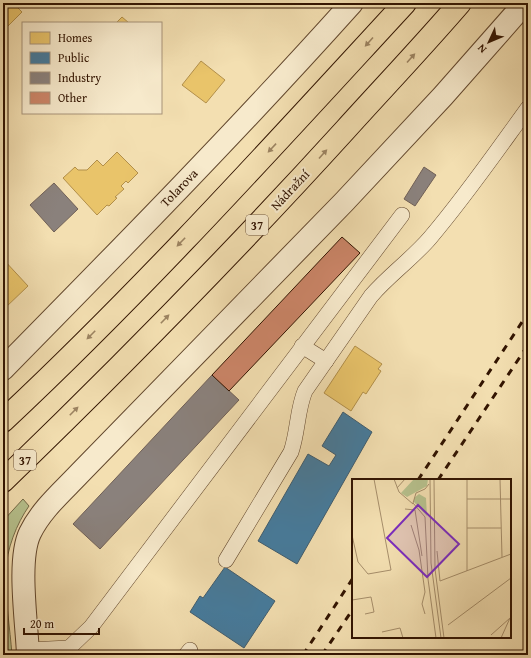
<svg xmlns="http://www.w3.org/2000/svg" width="531" height="658" font-family="'Gentium Book Plus',serif">
<style>
.green{fill:#b7c28e;stroke:#746b48}
.homes{fill:#e9c46a;stroke:#b28f4a}
.public{fill:#457b9d;stroke:#3f5c6e}
.industry{fill:#8a817c;stroke:#706057}
.building{fill:#cb8568;stroke:#321401}
.lines{fill:none;stroke-linecap:round;stroke-linejoin:round}
.lane-casing{stroke:#62472d;stroke-width:16}
.street-casing{stroke:#62472d;stroke-width:24}
.primary-casing{stroke:#321401;stroke-width:24}
.lane{stroke:#f7eacc;stroke-width:15}
.street{stroke:#f7eacc;stroke-width:22}
.primary{stroke:#f3dfb1;stroke-width:22}
.rail{stroke:#321401;stroke-width:3;stroke-dasharray:7 7;stroke-linecap:butt}
.oneway{fill:#9c8462}
.labels{text-anchor:middle;dominant-baseline:central;stroke-width:4;stroke-linejoin:round;paint-order:stroke}
.shield{fill:#f7eacc;stroke:#6d543e;stroke-width:1}
.shield-label{font-size:12px;font-weight:bold;fill:#321401}
.street-label{font-size:13px;fill:#321401;stroke:#f7eacc}
.inset-road{fill:none;stroke:#a68e6b;stroke-width:1}
.view{fill:#7b2cbf;fill-opacity:0.15;stroke:#7b2cbf;stroke-width:2}
.inset-edge{fill:none;stroke:#321401;stroke-width:2}
</style>
<rect width="100%" height="100%" fill="#f3dfb1"/>
<filter id="stains"><feTurbulence type="fractalNoise" baseFrequency=".005" numOctaves="4"/><feColorMatrix values="0 0 0 0 .2 0 0 0 0 .09 0 0 0 0 .02 0 0 0 .5 -.17"/></filter>
<radialGradient id="worn" r=".72"><stop offset=".6" stop-color="#630" stop-opacity="0"/><stop offset="1" stop-color="#630" stop-opacity=".3"/></radialGradient>
<path class="green" d="M23 499 29 506C17 523 6 550 6 572 5 599 10 628 12 655H3V521Z"/>
<g class="homes">
<polygon points="3,3 13,3 22,12 3,31"/>
<polygon points="122,17 129,23 116,23"/>
<polygon points="201,61 225,80 206,103 182,85"/>
<polygon points="117,152 138,173 128,183 126,181 121,186 124,189 115,197 117,198 109,206 107,205 97,215 63,178 75,167 78,170 87,170 97,160 103,166"/>
<polygon points="3,259 28,286 5,308 3,306"/>
<polygon points="355,346 382,364 378,369 381,371 366,394 363,392 351,411 324,393"/>
</g>
<g class="public">
<polygon points="343,412 372,432 297,564 258,541 308,454 329,466 336,455 322,446"/>
<polygon points="225,567 275,601 244,648 190,612 200,596 203,598"/>
</g>
<g class="industry">
<polygon points="424,167 436,175 415,206 404,199"/>
<polygon points="54,183 78,209 54,232 30,205"/>
<polygon points="212,375 239,400 100,549 73,524"/>
</g>
<polygon class="building" points="342,237 360,253 229,391 212,375"/>
<g class="lines">
<defs>
<g id="lane">
<polyline points="302,346 326,361"/>
<path d="M226 560 291 452C298 432 297 410 305 391L371 296C389 275 412 259 430 238 465 197 496 152 528 108"/>
<polyline points="28,650 69,648"/>
<polyline points="72,655 69,648 91,627 402,215"/>
<polyline points="186,655 190,650"/>
</g>
<g id="street">
<path d="M3 369C121 249 239 129 352 3"/>
<path d="M28 655C27 624 17 560 30 533 41 510 62 492 79 474L344 202 443 96 525 3"/>
</g>
<g id="primary">
<path d="M3 421C144 289 274 145 405 3"/>
<path d="M3 481C121 367 236 250 346 129 384 87 423 46 460 3"/>
</g>
</defs>
<use href="#lane" class="lane-casing"/>
<use href="#street" class="street-casing"/>
<use href="#primary" class="primary-casing"/>
<use href="#lane" class="lane"/>
<use href="#street" class="street"/>
<use href="#primary" class="primary"/>
<g class="rail">
<polyline points="418,480 528,313"/>
<polyline points="438,480 528,345"/>
<polyline points="303,655 353,578"/>
<polyline points="322,655 353,609"/>
</g>
</g>
<defs><path id="oneway-solid" d="M-6-.8H1V-3.2L6.5 0L1 3.2V.8H-6Z"/></defs>
<g class="oneway">
<use href="#oneway-solid" transform="translate(369 42) rotate(132)"/>
<use href="#oneway-solid" transform="translate(411 58) rotate(-48)"/>
<use href="#oneway-solid" transform="translate(272 148) rotate(133)"/>
<use href="#oneway-solid" transform="translate(323 154) rotate(-48)"/>
<use href="#oneway-solid" transform="translate(181 242) rotate(134)"/>
<use href="#oneway-solid" transform="translate(165 319) rotate(-46)"/>
<use href="#oneway-solid" transform="translate(91 335) rotate(135)"/>
<use href="#oneway-solid" transform="translate(74 411) rotate(-45)"/>
</g>
<g class="labels">
<g class="shield">
<rect x="246" y="215" width="22" height="20" rx="3"/>
<rect x="14" y="450" width="22" height="20" rx="3"/>
</g>
<g class="shield-label">
<text x="257" y="225">37</text>
<text x="25" y="460">37</text>
</g>
<g class="street-label">
<text transform="translate(179 188) rotate(-46)">Tolarova</text>
<text transform="translate(290 190) rotate(-47)">Nádražní</text>
</g>
</g>
<g transform="translate(352 479)">
<rect width="159" height="159" fill="#f3dfb1"/>
<path d="M62 0H76L75 7 55 18 49 14ZM67 15 74 19 75 37 62 23V19Z" fill="#b7c28e"/>
<path class="inset-road" d="M42 0 47 13 61 25M78 0 79 84 89 159M82 0 83 90 92 159M115 0V92M148 0 150 78M45 9 53 0M64 14 61 24 73 38 76 100 84 159M64 14 73 10 77 5M115 20H159M53 30 63 31 70 77M59 46 67 71 73 113 70 125 73 135M115 49H149M0 56 6 83 16 95 39 91 22 0M85 72 88 102 159 75M0 121 19 118 22 133 13 135M96 146 159 99M30 153 48 149 51 159M139 156 158 139M149 159 158 139"/>
<path class="view" d="M66 26 107 65 75 98 35 59Z"/>
<rect width="159" height="159" class="inset-edge"/>
</g>
<rect width="531" height="658" fill="none" stroke="#f3dfb1" stroke-width="16"/>
<rect x="4" y="4" width="523" height="650" fill="none" stroke="#321401" stroke-width="2"/>
<rect x="8" y="8" width="515" height="642" fill="none" stroke="#321401"/>
<rect x="22" y="22" width="140" height="92" fill="#f7eacc" stroke="#a8947b"/>
<rect x="30" y="32" width="20" height="12" fill="#e9c46a" stroke="#a8947b"/>
<text x="58" y="42" font-size="12" fill="#321401">Homes</text>
<rect x="30" y="52" width="20" height="12" fill="#457b9d" stroke="#a8947b"/>
<text x="58" y="62" font-size="12" fill="#321401">Public</text>
<rect x="30" y="72" width="20" height="12" fill="#8a817c" stroke="#a8947b"/>
<text x="58" y="82" font-size="12" fill="#321401">Industry</text>
<rect x="30" y="92" width="20" height="12" fill="#cb8568" stroke="#a8947b"/>
<text x="58" y="102" font-size="12" fill="#321401">Other</text>
<g transform="translate(489 42) rotate(226)" stroke="#f7eacc" stroke-width="3" paint-order="stroke">
<path d="M0-3L7 15L0 10L-7 15Z" fill="#321401"/>
<text y="-6" font-size="11" font-weight="bold" text-anchor="middle" fill="#321401">N</text>
</g>
<path d="M24 628v6h75v-6" fill="none" stroke="#321401" stroke-width="2"/>
<text x="30" y="628" font-size="12" fill="#321401" stroke="#f7eacc" stroke-width="3" paint-order="stroke">20 m</text>
<rect width="100%" height="100%" filter="url(#stains)"/>
<rect width="100%" height="100%" fill="url(#worn)"/>
</svg>
